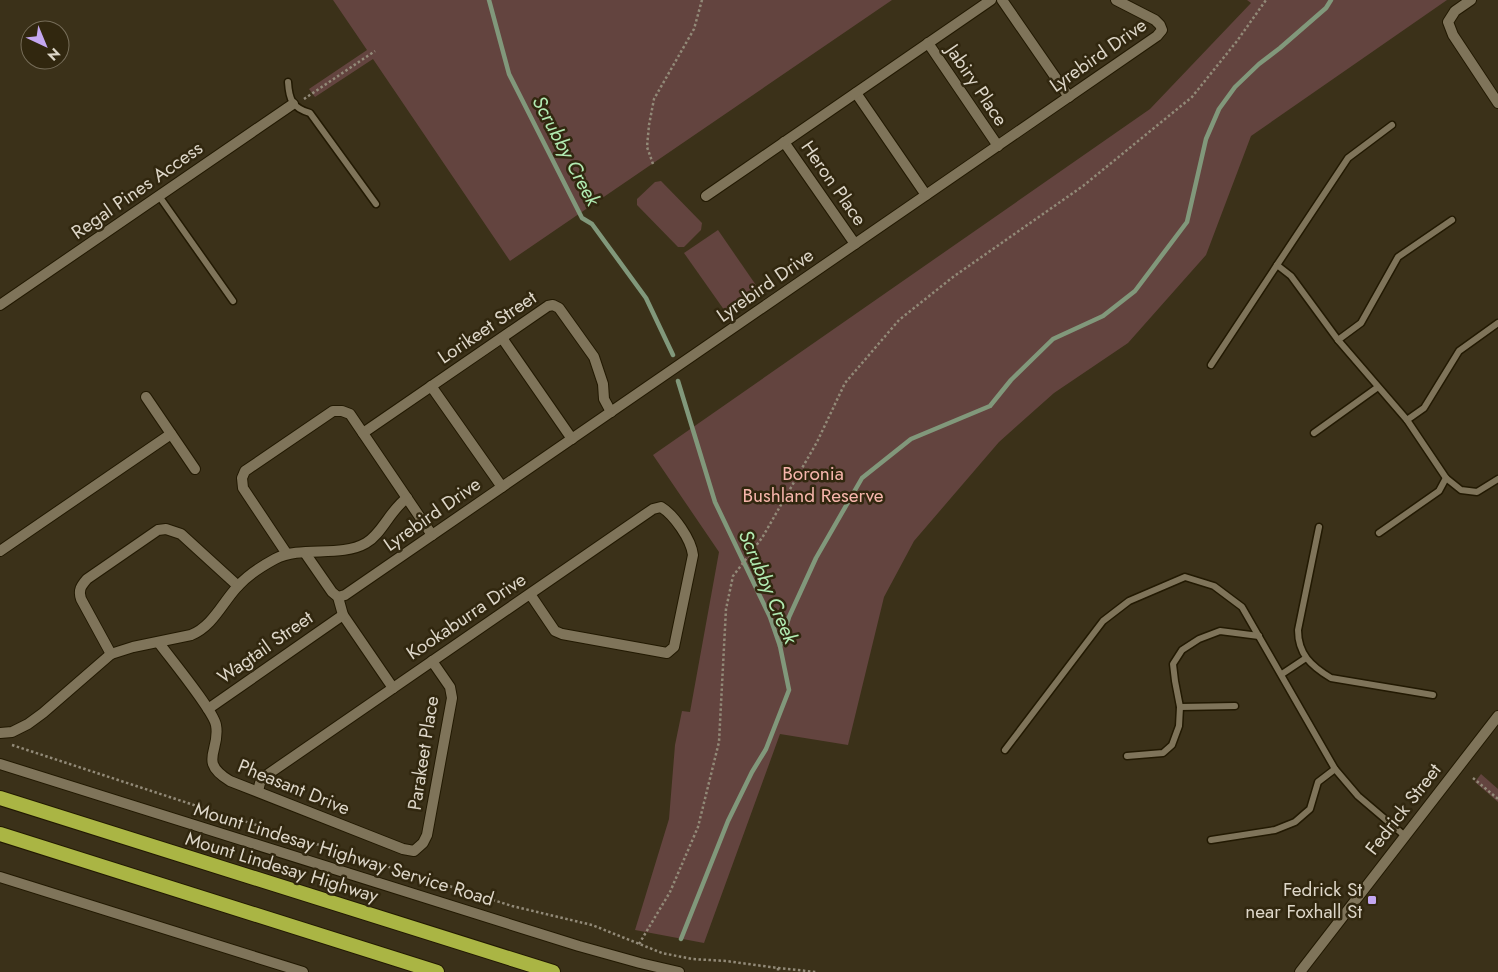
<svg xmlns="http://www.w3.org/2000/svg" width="1498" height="972" font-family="Jost,sans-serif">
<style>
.green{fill:#63443f}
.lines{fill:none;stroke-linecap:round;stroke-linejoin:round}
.stream{stroke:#81987b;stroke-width:4.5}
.service-casing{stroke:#221902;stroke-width:9}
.minor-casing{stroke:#221902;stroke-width:12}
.tertiary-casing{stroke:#221902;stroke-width:12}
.trunk-casing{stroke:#221902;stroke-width:16}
.path{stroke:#928a78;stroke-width:2.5;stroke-dasharray:2.5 2.5;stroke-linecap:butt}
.service{stroke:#7f745a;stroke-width:6}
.minor{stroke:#7f745a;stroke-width:10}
.tertiary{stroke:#7f745a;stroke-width:10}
.trunk{stroke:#aab544;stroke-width:14}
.poi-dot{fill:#c4a7f1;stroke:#31270f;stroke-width:2}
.labels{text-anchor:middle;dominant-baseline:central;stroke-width:5;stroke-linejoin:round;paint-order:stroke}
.street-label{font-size:19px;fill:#ddd6c8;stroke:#31270f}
.park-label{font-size:19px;fill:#f7b6ac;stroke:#31270f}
.poi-label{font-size:19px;fill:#ddd6c8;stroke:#31270f;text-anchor:end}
.water-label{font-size:20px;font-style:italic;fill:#b1ebb2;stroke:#31270f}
</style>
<rect width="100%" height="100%" fill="#3b3119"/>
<g class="green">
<polygon points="333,0 892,0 510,261 373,59 315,97 309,89 367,50"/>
<polygon points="1247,0 1447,0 1251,136 1206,255 1128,343 1054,393 999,442 914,541 884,597 848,745 780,734 704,943 635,930 669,819 675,745 682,711 690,712 719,552 653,455 1150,109 1251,3"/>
<polygon points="661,181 702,223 701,230 684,247 678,247 637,205 637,199 655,182"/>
<polygon points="718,230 760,291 727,314 684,253"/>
<polygon points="1481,774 1498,789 1498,802 1475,782"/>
</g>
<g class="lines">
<g class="stream">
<polyline points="489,0 509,74 582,218 592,224 646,298 673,355"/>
<polyline points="678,381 715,502 770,617 780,646 789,690 766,749 752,772 728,821 681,939"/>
<polyline points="780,646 789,617 816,558 862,478 911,439 990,406 1011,380 1053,339 1103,316 1135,291 1187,222 1206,139 1219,109 1235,87 1259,64 1280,48 1326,8 1331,0"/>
</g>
<defs>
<g id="service">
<path d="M288 82C289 99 292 108 310 113L376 204"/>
<polyline points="159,196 233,301"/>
<polyline points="1277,265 1348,158 1392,125"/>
<polyline points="1338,340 1361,323 1398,257 1452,220"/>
<polyline points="1211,365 1277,265 1291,276 1338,340 1407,420 1446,478 1461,490 1477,492 1498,479"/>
<polyline points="1407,420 1424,408 1459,351 1498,323"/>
<polyline points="1314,433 1378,387"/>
<path d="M1319 527 1298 630C1298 654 1311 666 1331 678L1433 695"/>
<polyline points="1379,533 1439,491 1446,478"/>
<polyline points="1282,674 1306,658"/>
<polyline points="1180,707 1235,706"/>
<polyline points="1005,750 1103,621 1129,601 1185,577 1214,586 1242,607 1335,769 1358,796 1405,836"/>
<polyline points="1127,756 1163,753 1172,745 1179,726 1180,707 1175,681 1173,664 1182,650 1199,639 1220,631 1259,636"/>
<polyline points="1211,840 1275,830 1295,822 1310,809 1318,782 1335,769"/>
</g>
<g id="minor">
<polyline points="1002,0 1069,97"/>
<polyline points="1471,0 1455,11 1448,22 1453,35 1498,103"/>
<polyline points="928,43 998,146"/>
<polyline points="856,93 926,195"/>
<polyline points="784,142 855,244"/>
<polyline points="706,196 991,0"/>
<polyline points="0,305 293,104"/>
<polyline points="502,338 572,439"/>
<polyline points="431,386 502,487"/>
<polyline points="146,397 195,469"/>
<polyline points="363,433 548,306 553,305 559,308 594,357 603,384 604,399 611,412"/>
<polyline points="0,551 171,434"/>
<polyline points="305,553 332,592 338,597 343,615 393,688"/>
<polyline points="287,554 243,488 242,478 245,471 333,411 342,411 350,414 432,535"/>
<polyline points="338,597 345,595 1157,36 1162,30 1160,25 1155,20 1116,0"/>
<path d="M159 643C170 658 213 710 216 725 221 751 197 761 230 781L403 849 414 851 423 843 427 835 452 698 450 687 432 661"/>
<path d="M111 654 81 599C78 590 81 586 87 579L158 530 166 529 181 534 238 586"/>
<polyline points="208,709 343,615"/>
<path d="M0 733 12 732 28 724 43 713 111 654 133 647 191 635C213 626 222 603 238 586 248 575 262 566 275 559 301 545 340 558 366 543 382 534 390 510 407 498"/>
<polyline points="0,764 579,946 640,963 679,972"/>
<path d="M258 791 260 783 264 777 653 509 661 507C674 515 691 539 693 555L674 647 667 653 562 634 555 631 530 594"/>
<polyline points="0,877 303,972"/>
</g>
<polyline id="tertiary" points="1300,972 1498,716"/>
<g id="trunk">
<polyline points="0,798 553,972"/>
<polyline points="0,834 437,972"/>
</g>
</defs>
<use href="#service" class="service-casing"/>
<use href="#minor" class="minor-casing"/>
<use href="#tertiary" class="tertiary-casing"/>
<use href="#trunk" class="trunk-casing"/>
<g class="path">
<polyline points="304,99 375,51"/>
<polyline points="653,164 647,147 649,125 654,99 694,29 702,0"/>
<polyline points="12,745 209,810 512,906 592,925 662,953 692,959 726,961 778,968 778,972"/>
<polyline points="1473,778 1498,799"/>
<polyline points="639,944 670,892 698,827 719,742 726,609 733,576 762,538 817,442 845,383 899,320 953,277 1083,186 1192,97 1237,41 1266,0"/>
<polyline points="778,968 816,972"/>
</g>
<use href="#service" class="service"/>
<use href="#minor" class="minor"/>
<use href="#tertiary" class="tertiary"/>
<use href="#trunk" class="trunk"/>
</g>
<rect class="poi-dot" x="1367" y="895" width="10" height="10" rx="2.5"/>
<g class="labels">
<g class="street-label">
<text transform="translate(1098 55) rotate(-35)">Lyrebird Drive</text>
<text transform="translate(977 85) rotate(56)">Jabiry Place</text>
<text transform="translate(834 183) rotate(55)">Heron Place</text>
<text transform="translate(137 190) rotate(-35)">Regal Pines Access</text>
<text transform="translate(765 285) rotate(-35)">Lyrebird Drive</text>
<text transform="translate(487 327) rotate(-34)">Lorikeet Street</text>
<text transform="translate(432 514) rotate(-35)">Lyrebird Drive</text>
<text transform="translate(466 616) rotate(-34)">Kookaburra Drive</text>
<text transform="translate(265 647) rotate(-35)">Wagtail Street</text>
<text transform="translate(423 753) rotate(-81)">Parakeet Place</text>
<text transform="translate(294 787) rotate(22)">Pheasant Drive</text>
<text transform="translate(1403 809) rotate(-52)">Fedrick Street</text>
<text transform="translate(344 854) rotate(17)">Mount Lindesay Highway Service Road</text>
<text transform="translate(282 867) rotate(17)">Mount Lindesay Highway</text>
</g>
<g class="park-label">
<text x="813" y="473">Boronia<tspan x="813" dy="22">Bushland Reserve</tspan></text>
</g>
<g class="poi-label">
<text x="1362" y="889">Fedrick St<tspan x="1362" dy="22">near Foxhall St</tspan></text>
</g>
<g class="water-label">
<text transform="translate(566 151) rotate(62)">Scrubby Creek</text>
<text transform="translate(768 587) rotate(67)">Scrubby Creek</text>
</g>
</g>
<g transform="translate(45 45) rotate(136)"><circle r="24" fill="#31270f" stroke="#766d59"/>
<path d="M0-4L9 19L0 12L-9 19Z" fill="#c4a7f1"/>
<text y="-8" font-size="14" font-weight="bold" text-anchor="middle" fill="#ddd6c8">N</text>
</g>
</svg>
